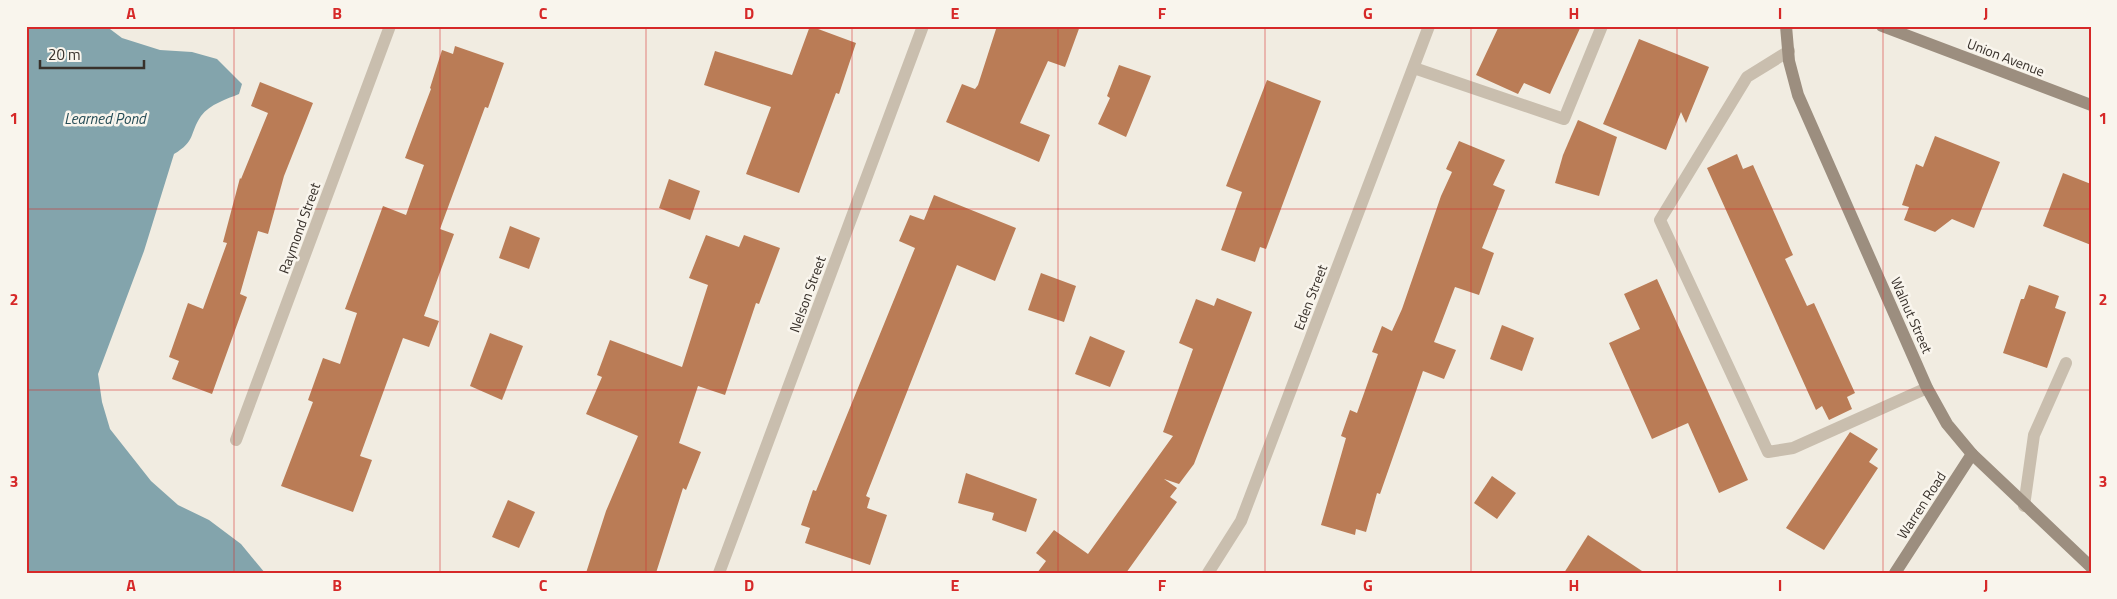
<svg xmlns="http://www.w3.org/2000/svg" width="2117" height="599" font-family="'Titillium Web',sans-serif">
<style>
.water{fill:#83a4ac}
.building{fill:#ba7c56}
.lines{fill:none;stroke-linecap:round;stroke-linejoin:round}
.lane{stroke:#c9beae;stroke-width:12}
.street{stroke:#c9beae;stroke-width:12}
.secondary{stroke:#9c8e7f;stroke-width:12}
.grid{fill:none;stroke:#d62828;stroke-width:1;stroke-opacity:0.55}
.labels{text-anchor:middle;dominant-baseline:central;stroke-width:5;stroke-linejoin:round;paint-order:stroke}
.street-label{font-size:14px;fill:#38312b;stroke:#f9f5ed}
.water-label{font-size:15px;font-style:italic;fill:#254c56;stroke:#f9f5ed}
.neatline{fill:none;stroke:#d62828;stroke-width:2}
.grid-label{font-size:16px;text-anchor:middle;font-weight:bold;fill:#d62828}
</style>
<rect width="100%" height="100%" fill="#f1ece1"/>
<path class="water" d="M26 26H106L122 38 160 50 192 52 217 59 242 84 239 94C227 99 210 104 201 116 189 134 196 141 174 154L144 251 98 374 102 402 110 429 151 481 178 505 209 520 241 544 265 573H26Z"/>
<g class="building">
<polygon points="810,26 856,43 839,94 836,93 799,193 746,174 771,107 704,85 715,51 792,75"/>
<polygon points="997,26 1080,26 1065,67 1048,61 1020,123 1050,135 1039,162 946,122 962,84 975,89 978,85"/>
<polygon points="1499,26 1581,26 1550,94 1524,83 1518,94 1476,75"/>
<polygon points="1639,39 1709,67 1686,123 1681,112 1666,150 1603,124"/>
<polygon points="455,46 504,63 488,108 485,107 440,229 454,234 424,316 439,321 429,347 403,338 360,456 372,460 353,512 281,486 313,402 308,400 323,358 340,364 357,313 345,309 383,206 406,215 424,165 405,158 431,89 430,88 442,50 453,54"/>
<polygon points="1119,65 1151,76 1126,137 1098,124 1110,98 1107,96"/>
<polygon points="1267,80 1321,101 1266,249 1260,247 1255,262 1221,250 1242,192 1226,186"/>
<polygon points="260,82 313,103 284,176 268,234 258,231 240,294 247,297 212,394 172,379 179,361 169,357 188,303 203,309 227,243 223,242 240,178 241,179 268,113 251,106"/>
<polygon points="1578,120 1617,137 1599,196 1555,183 1563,155"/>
<polygon points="1935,136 2000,162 1974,228 1952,219 1935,232 1904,220 1909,207 1902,205 1916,164 1923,167"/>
<polygon points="1459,141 1505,160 1493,185 1505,190 1482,248 1494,253 1479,295 1455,287 1434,342 1456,350 1444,379 1423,371 1380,494 1377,493 1366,532 1356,529 1355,535 1321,525 1346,438 1341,436 1350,410 1357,413 1378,354 1372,352 1382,326 1392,331 1402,309 1441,196 1452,172 1446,169"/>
<polygon points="1737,154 1743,169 1753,165 1793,255 1785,259 1807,306 1814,303 1855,393 1847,397 1852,409 1829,420 1822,406 1816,410 1707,168"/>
<polygon points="2063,173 2091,184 2091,245 2043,226"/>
<polygon points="669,179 700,191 690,220 659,208"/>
<polygon points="934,195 1016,228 995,281 957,265 866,496 870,498 867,508 887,515 870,565 805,543 810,528 801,525 813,490 816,491 915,248 899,241 910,215 924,220"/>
<polygon points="510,226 540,238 529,269 499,258"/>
<polygon points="706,235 739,247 744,235 780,248 759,304 756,303 725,395 698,386 679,443 701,452 686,490 683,488 656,573 586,573 606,511 638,436 586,414 602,377 597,375 610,340 682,367 708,285 689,278"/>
<polygon points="1041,273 1076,286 1064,322 1028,310"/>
<polygon points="1657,279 1748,480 1719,493 1688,423 1652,439 1609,343 1640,329 1624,294"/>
<polygon points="2029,285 2059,296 2055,308 2066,312 2047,368 2003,353 2021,299 2024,299"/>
<polygon points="1217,298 1252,312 1194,464 1179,484 1164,479 1177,488 1170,497 1177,502 1126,573 1037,573 1046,561 1036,553 1054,530 1088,554 1173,436 1163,432 1193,349 1179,343 1196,299 1214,306"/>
<polygon points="1502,325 1534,338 1522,371 1490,359"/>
<polygon points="490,333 523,346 502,400 470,386"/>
<polygon points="1090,336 1125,351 1110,387 1075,374"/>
<polygon points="1850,432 1878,449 1869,462 1878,468 1824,550 1786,528"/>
<polygon points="966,473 1037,499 1026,532 992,520 994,513 958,503"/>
<polygon points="1492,476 1516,493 1497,519 1474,503"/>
<polygon points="508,500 535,512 519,548 492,537"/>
<polygon points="1588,535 1645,573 1564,573"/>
</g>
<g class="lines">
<g class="lane">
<polyline points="1789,51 1747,77 1660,220 1768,452 1793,448 1927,388"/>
<polyline points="1414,68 1564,119 1602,26"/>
<polyline points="2024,506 2034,435 2066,363"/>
</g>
<g class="street">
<polyline points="236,440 390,26"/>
<polyline points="719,573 923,26"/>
<polyline points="1208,573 1241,521 1429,26"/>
</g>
<g class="secondary">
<polyline points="1786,26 1789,61 1798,95 1927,388 1947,424 1972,454 2091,567"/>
<polyline points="1882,26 2091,105"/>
<polyline points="1895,573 1972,454"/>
</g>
</g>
<path class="grid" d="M234 26V573M440 26V573M646 26V573M852 26V573M1058 26V573M1265 26V573M1471 26V573M1677 26V573M1883 26V573M26 209H2091M26 390H2091"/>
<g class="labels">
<g class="street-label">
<text transform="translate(2006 57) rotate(21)">Union Avenue</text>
<text transform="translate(299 228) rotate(-70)">Raymond Street</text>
<text transform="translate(807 294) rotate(-70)">Nelson Street</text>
<text transform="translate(1310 297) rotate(-69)">Eden Street</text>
<text transform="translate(1912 315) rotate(66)">Walnut Street</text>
<text transform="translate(1921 505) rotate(-57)">Warren Road</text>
</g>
<g class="water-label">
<text x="105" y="118">Learned Pond</text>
</g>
</g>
<rect width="2117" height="599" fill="none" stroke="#f9f5ed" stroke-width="55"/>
<path d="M40 60v8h104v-8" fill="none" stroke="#38312b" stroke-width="2.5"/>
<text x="48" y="60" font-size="15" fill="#38312b" stroke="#f9f5ed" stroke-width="4" paint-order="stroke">20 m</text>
<rect x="28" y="28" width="2062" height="544" class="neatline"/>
<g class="grid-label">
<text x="131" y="19">A</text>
<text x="337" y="19">B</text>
<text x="543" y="19">C</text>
<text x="749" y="19">D</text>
<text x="955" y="19">E</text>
<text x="1162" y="19">F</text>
<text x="1368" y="19">G</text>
<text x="1574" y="19">H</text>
<text x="1780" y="19">I</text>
<text x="1986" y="19">J</text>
<text x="14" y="124">1</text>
<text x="2103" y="124">1</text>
<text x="14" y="305">2</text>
<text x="2103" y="305">2</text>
<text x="14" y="487">3</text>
<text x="2103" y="487">3</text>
<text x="131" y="591">A</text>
<text x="337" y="591">B</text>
<text x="543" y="591">C</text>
<text x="749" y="591">D</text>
<text x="955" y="591">E</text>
<text x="1162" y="591">F</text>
<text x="1368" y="591">G</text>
<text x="1574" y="591">H</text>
<text x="1780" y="591">I</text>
<text x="1986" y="591">J</text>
</g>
</svg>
